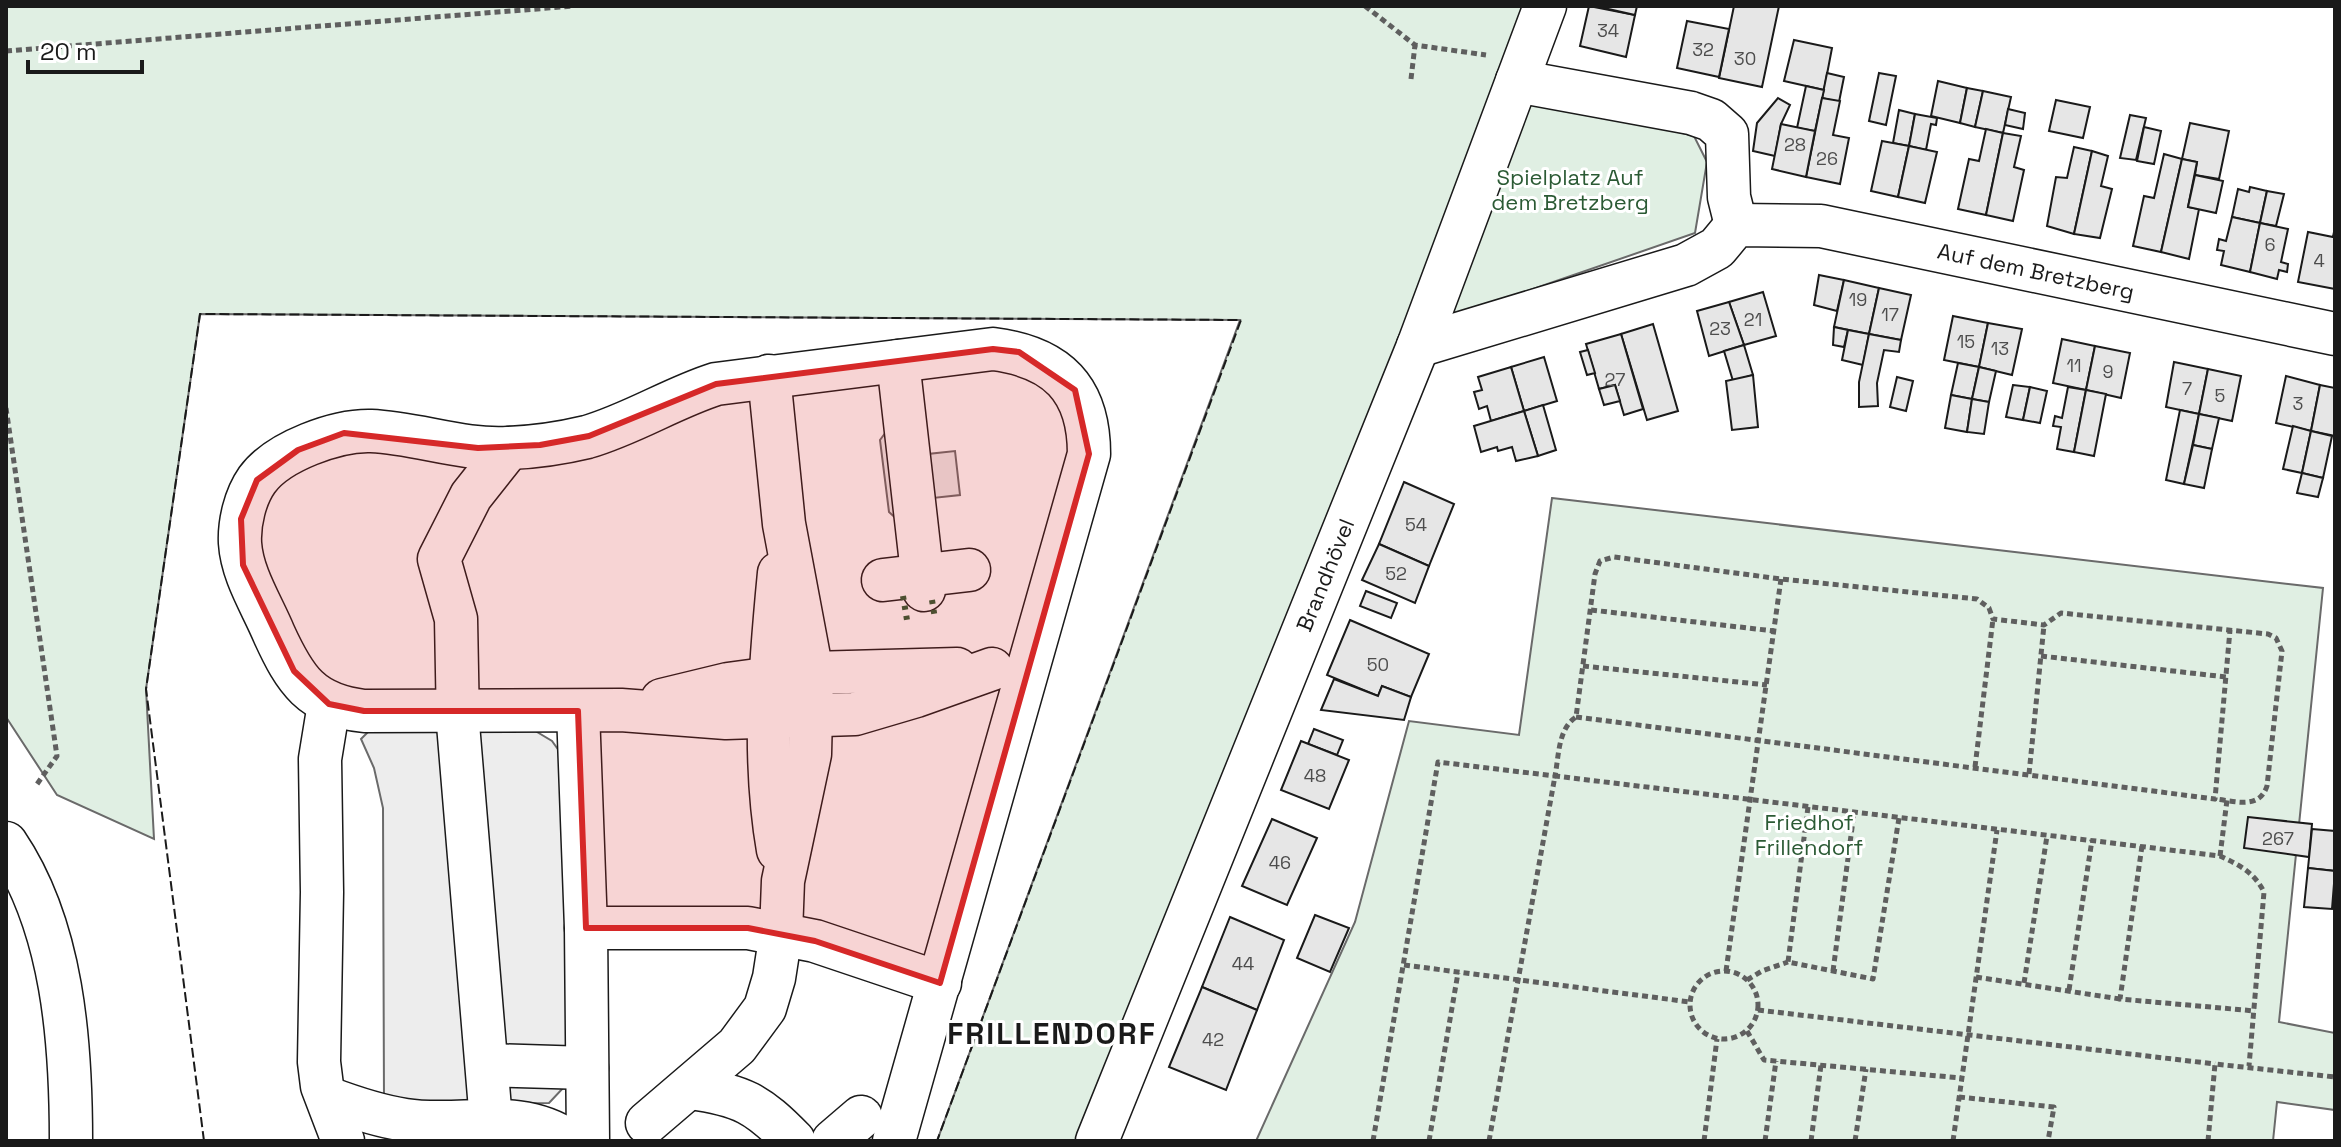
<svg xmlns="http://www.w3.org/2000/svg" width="2341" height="1147" font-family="'Space Grotesk',sans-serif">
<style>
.green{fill:#e0efe3;stroke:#6a6a6a;stroke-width:2}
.parking{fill:#ededed;stroke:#6a6a6a;stroke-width:2}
.building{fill:#e6e6e6;stroke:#1a1a1a;stroke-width:2}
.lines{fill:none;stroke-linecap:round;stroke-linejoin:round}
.minor-casing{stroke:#1a1a1a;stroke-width:45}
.path{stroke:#5f5f5f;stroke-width:5;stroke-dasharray:6 4;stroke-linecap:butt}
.minor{stroke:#fff;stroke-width:42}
.hedge{stroke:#2b5a34;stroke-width:6;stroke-dasharray:4 6;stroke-linecap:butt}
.fence{stroke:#1a1a1a;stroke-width:2;stroke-dasharray:10 4;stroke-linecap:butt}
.marked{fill:#d62828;fill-opacity:0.2;stroke:#d62828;stroke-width:6;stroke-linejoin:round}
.labels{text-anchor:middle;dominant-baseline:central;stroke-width:6;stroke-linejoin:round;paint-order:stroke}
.number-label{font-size:18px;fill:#4d4d4d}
.park-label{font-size:22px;fill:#2b5a34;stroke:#fff}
.street-label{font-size:22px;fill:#1a1a1a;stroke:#fff}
.district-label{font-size:30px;font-weight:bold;letter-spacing:2px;fill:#1a1a1a;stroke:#fff}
</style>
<rect width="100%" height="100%" fill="#fff"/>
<g class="green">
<polygon points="6,6 1526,6 1477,142 1082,1141 937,1141 1240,320 200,314 146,689 154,839 57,795 6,717"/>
<polygon points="1520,91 1694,136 1707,162 1695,233 1432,324"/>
<polygon points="1552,498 2323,588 2279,1022 2335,1033 2335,1110 2277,1102 2273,1141 1256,1141 1355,922 1409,721 1519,735"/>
</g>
<g class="parking">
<polygon points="889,428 901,523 889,512 880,440"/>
<polygon points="955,451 960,495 933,498 928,454"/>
<polygon points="527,726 552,741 562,755 569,1068 565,1086 549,1103 384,1105 383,808 374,768 361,739 373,727"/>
</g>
<g class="building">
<polygon points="1589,6 1635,15 1626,57 1580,46"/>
<polygon points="1595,6 1637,6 1635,15"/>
<polygon points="1734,6 1779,6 1762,87 1719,78"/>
<polygon points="1687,21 1729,29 1719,77 1677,68"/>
<polygon points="1794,40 1832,48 1824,90 1784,81"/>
<polygon points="1827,73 1844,77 1839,102 1822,98"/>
<polygon points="1879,73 1896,76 1886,125 1869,121"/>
<polygon points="1938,81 1967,88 1960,123 1931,116"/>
<polygon points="1806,86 1824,90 1815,131 1797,128"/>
<polygon points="1967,88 1983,91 1975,127 1960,123"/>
<polygon points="1983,91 2011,97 2003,133 1975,127"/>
<polygon points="1778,98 1790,105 1781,124 1775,156 1753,151 1757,123"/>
<polygon points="1822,98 1840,101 1833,135 1849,138 1840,184 1806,177"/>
<polygon points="2056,100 2090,107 2083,138 2049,131"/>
<polygon points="2008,109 2025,113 2023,129 2005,125"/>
<polygon points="1899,110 1915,114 1909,146 1893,143"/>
<polygon points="1915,114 1937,118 1936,125 1931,124 1926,150 1909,146"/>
<polygon points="2130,115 2146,118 2136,160 2120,158"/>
<polygon points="2190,123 2229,131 2219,179 2195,175 2197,162 2182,159"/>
<polygon points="1781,124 1815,131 1806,177 1772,169"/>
<polygon points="2144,127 2161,131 2154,164 2137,161"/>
<polygon points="1986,129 2003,133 1986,215 1958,209 1969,159 1979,161"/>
<polygon points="2003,133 2021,136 2014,167 2024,170 2013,221 1986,215"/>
<polygon points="1882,141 1909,146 1898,197 1871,191"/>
<polygon points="1909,146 1937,152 1925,203 1898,197"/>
<polygon points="2074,147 2092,151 2074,234 2047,226 2056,177 2067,178"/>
<polygon points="2092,151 2108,156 2101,186 2112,189 2100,238 2074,234"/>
<polygon points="2164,154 2182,159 2161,252 2133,246 2144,196 2154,198"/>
<polygon points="2182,159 2197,162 2188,207 2199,209 2189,259 2161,252"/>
<polygon points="2195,175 2223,181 2216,213 2188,207"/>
<polygon points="2250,187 2267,191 2260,223 2232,217 2238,189 2249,192"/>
<polygon points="2267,191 2284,194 2276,226 2260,223"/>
<polygon points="2232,217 2260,223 2250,272 2221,265 2224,251 2217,250 2219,239 2226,241"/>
<polygon points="2260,223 2288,229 2281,262 2288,264 2287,272 2279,270 2277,279 2250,272"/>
<polygon points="2335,227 2335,289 2298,282 2308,232 2333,237"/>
<polygon points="1819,275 1844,280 1837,311 1814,305"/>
<polygon points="1844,280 1879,288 1869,334 1834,327"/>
<polygon points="1879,288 1911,295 1901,340 1869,334"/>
<polygon points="1763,292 1776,336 1744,345 1729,302"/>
<polygon points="1729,302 1744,345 1709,356 1697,311"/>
<polygon points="1953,316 1988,323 1979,367 1944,360"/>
<polygon points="1988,323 2022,329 2012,375 1979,367"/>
<polygon points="1653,324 1678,411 1647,420 1621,334"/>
<polygon points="1834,327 1848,330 1844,347 1833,345"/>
<polygon points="1848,330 1869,334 1863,365 1842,360"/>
<polygon points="1621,334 1643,409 1624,415 1615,385 1599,389 1586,344"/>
<polygon points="1869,334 1901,340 1899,352 1884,350 1877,383 1878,406 1859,407 1859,382"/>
<polygon points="2062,339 2095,346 2086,390 2053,383"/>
<polygon points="1744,345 1753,375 1733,381 1724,351"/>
<polygon points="2095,346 2130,353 2121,398 2086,390"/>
<polygon points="1588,350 1595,373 1587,375 1580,352"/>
<polygon points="1544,357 1557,401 1524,411 1511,367"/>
<polygon points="2174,362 2208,369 2199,414 2166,407"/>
<polygon points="1958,363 1979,367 1972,399 1951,395"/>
<polygon points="1511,367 1524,411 1491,421 1487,406 1479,409 1474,392 1482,390 1478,377"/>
<polygon points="1979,367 1996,371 1989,402 1972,399"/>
<polygon points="2208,369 2241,376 2232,421 2199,414"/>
<polygon points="1753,375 1758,427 1732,430 1726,381"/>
<polygon points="2286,376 2320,385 2311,431 2276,423"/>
<polygon points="1897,377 1913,381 1906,411 1890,407"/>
<polygon points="1615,385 1620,401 1604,405 1599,389"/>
<polygon points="2013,385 2030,387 2023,420 2006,417"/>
<polygon points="2320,385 2335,388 2335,436 2311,431"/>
<polygon points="2030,387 2047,391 2040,423 2023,420"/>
<polygon points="2068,387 2086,390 2074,452 2057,449 2061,427 2053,426 2055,416 2062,418"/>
<polygon points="2086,390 2106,394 2094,456 2074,452"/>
<polygon points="1951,395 1972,399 1967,432 1945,428"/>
<polygon points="1972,399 1989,402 1984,434 1967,432"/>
<polygon points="1543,405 1556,450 1538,456 1524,411"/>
<polygon points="2180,410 2199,414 2184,484 2166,480"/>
<polygon points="1524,411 1538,456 1516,461 1512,447 1498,451 1497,447 1481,452 1474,426"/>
<polygon points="2199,414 2219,418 2212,449 2193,445"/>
<polygon points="2293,426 2311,431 2302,473 2283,469"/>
<polygon points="2311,431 2332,436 2323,478 2302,473"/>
<polygon points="2193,445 2212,449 2204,488 2184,484"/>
<polygon points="2302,473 2323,478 2318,497 2297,493"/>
<polygon points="1404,482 1454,504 1429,566 1379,544"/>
<polygon points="1379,544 1429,566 1415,603 1362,580"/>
<polygon points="1366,591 1397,603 1391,618 1360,606"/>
<polygon points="1350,620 1429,654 1411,697 1382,686 1378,696 1327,675"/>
<polygon points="1334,679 1378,696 1382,686 1411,697 1404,720 1321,710"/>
<polygon points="1314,729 1343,740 1337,755 1308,744"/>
<polygon points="1301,741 1349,760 1329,809 1281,790"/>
<polygon points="2248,817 2312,824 2309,857 2244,848"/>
<polygon points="1272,819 1317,838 1287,905 1242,886"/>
<polygon points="2312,829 2335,831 2335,871 2308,868"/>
<polygon points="2308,868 2335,871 2332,909 2304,907"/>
<polygon points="1315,915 1349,928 1330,972 1297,958"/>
<polygon points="1230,917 1284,940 1257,1010 1202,987"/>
<polygon points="1202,987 1257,1010 1226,1090 1169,1067"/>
</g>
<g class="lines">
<defs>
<g id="minor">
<polyline points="1517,81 1691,113 1711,120 1727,134 1729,197 1736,225"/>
<polyline points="1418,346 1686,265 1717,248 1736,225 1821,226 2335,334"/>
<polyline points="898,361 924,590"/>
<polyline points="883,580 969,570"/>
<polyline points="662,700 728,684 812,673 957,669"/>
<polyline points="329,704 320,759 322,892 319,1062 322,1086 343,1141"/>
<polyline points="578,711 586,928 588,1141"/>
<path d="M6 843C63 927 71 1042 71 1141"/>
<path d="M778 850C762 757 770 666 779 573"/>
<polyline points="586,928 748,928 815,941 940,983"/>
<polyline points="487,1065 587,1068"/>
<path d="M690 1088C742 1095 758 1104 794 1141"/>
<path d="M328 1098C352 1107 379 1116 405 1120 461 1129 518 1106 569 1141"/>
<polyline points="491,1121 458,724 456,619 439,559 471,496 509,448"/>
<polyline points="647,1123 737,1046 765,1008 774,978 781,933 783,881 810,754 812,673 784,524 769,376"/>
<polyline points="833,1141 861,1117"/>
<path d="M894 1141 1089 454C1089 388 1056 357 993 349L716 384C672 398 632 424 587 437 562 443 535 447 509 448 462 451 418 433 371 431 337 430 278 451 257 480 245 497 239 523 240 543 242 575 262 605 274 634 295 680 311 705 364 711L621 710 726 718 855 714 916 696 992 669"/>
<polyline points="1097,1141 1418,346 1545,6"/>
</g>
</defs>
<use href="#minor" class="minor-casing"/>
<g class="path">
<polyline points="1365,6 1415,45 1486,55"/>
<polyline points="6,51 574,6"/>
<polyline points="1411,79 1415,45"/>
<polyline points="6,408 57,756 35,787"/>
<polyline points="1591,610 1774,631"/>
<polyline points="2041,656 2226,677"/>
<polyline points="1583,666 1767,685"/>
<polyline points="1576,717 2215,799 2230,630"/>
<polyline points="1975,767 1993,619"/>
<polyline points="2029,774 2044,625"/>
<polyline points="1808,807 1788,962 1873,979 1899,818"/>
<polyline points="2142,846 2120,999 2255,1011"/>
<polyline points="2220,856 2227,800"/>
<polyline points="1404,965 1690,1002"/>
<polyline points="1726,971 1781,579"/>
<polyline points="1833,971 1854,813"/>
<circle cx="1724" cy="1005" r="34"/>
<polyline points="1976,977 2120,999"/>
<polyline points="1747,980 1762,971 1788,962"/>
<polyline points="2024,983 2047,836"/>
<polyline points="2069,990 2092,840"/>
<polyline points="1758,1010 2215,1064"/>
<polyline points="1747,1031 1764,1060 1961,1078"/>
<polyline points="1959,1097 2054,1107 2048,1141"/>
<path d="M1373 1141 1438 762 1555 776C1559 755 1558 729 1576 717L1595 574 1600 561 1614 557 1781 579 1977 599 1989 608 1993 619 2044 625 2061 613 2268 634 2276 638 2282 651 2267 786C2259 810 2235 801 2215 799"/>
<polyline points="1429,1141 1458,973"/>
<path d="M1489 1141 1555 776 2220 856C2239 865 2254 872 2264 892L2249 1066"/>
<polyline points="1704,1141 1717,1039"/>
<polyline points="1765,1141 1776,1061"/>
<polyline points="1811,1141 1821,1065"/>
<polyline points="1855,1141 1866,1069"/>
<polyline points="1953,1141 1997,830"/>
<polyline points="2208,1141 2215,1064 2335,1077"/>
</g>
<use href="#minor" class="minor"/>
<g class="hedge">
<polyline points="903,596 907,620"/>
<polyline points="932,600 935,619"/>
</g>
<polyline class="fence" points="204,1141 146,689 200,314 1241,320 937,1141"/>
</g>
<path class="marked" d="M993 349 1019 352 1075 390 1089 454 940 983 815 941 748 928H586L578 711H364L329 704 294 671 243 565 241 519 257 480 298 450 344 433 478 448 540 445 589 436 716 384Z"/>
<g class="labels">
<g class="number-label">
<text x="1608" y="30">34</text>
<text x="1703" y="49">32</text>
<text x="1745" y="58">30</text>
<text x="1795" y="144">28</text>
<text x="1827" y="158">26</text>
<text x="2270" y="244">6</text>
<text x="2319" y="260">4</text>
<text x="1858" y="299">19</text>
<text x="1890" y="314">17</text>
<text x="1753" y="319">21</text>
<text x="1720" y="328">23</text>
<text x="1966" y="341">15</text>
<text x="2000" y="348">13</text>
<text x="2074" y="365">11</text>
<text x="2108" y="371">9</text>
<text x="1615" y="379">27</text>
<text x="2187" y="388">7</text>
<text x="2220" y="395">5</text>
<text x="2298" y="403">3</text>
<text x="1416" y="524">54</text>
<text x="1396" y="573">52</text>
<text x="1378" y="664">50</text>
<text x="1315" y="775">48</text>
<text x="2278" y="838">267</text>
<text x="1280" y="862">46</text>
<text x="1243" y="963">44</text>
<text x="1213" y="1039">42</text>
</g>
<g class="park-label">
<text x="1570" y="177">Spielplatz Auf<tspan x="1570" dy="25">dem Bretzberg</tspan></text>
<text x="1809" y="822">Friedhof<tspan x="1809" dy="25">Frillendorf</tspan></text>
</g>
<g class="street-label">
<text transform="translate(2036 271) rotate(12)">Auf dem Bretzberg</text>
<text transform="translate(1325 575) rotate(-68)">Brandhövel</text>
</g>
<g class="district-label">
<text x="1052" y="1033">FRILLENDORF</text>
</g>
</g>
<rect width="2341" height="1147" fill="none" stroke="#1a1a1a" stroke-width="16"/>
<path d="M28 60v12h114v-12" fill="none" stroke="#1a1a1a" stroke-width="4"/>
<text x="40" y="60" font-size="24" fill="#1a1a1a" stroke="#ffffff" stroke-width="6" paint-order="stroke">20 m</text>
</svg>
